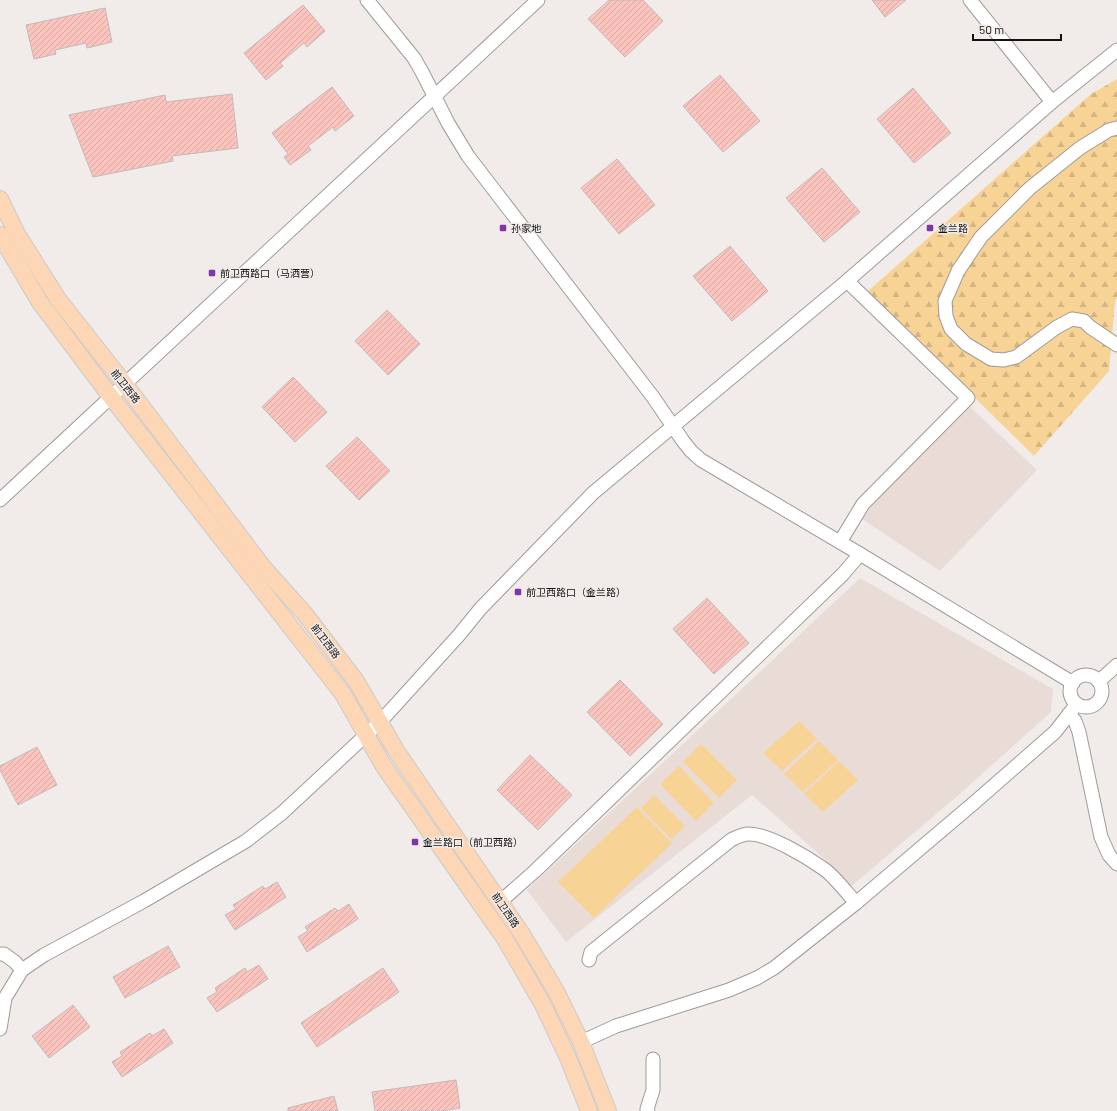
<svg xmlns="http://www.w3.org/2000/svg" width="1117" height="1111" font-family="Barlow,'Noto Sans SC',sans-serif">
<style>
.built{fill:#e9dcd7}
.forest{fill:url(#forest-firs)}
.garden{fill:#f8d396}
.building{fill:url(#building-hatch);stroke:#c0bbba}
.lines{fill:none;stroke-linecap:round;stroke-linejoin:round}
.minor-casing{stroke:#9f9b99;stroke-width:15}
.major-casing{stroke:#cbcbcb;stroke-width:18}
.minor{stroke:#fff;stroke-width:13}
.major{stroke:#fcd6b5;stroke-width:16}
.poi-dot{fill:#8135a6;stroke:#f1ecea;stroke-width:1.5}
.labels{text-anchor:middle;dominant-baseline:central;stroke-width:3;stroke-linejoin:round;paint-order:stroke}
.poi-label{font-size:10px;fill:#141312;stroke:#f1ecea;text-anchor:start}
.street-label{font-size:10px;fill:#141312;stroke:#f1ecea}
</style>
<defs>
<pattern id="forest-firs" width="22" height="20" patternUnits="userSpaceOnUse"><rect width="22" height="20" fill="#f8d396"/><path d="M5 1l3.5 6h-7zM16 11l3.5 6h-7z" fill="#d4b480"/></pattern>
<pattern id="building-hatch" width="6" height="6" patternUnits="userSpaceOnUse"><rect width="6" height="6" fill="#fdc3bd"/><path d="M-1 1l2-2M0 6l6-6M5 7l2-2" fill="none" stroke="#d8a7a1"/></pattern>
</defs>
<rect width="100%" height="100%" fill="#f1ecea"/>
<g class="built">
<polygon points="968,405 1037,470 940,571 862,519 871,506"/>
<polygon points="860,578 1053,689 1051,712 962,792 847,890 829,863 752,795 566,942 527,890"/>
</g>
<polygon class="forest" points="1117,79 1117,297 1115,302 1109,371 1034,456 867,292 1091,94"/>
<g class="garden">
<polygon points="799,721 817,739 782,771 763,753"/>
<polygon points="819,741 838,760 803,792 784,774"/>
<polygon points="701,744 737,780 719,798 683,762"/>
<polygon points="839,761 858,780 823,812 804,794"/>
<polygon points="679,766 714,803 696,821 660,784"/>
<polygon points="654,795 685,826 671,839 641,808"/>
<polygon points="637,807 672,843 594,918 558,882"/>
</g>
<g class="building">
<polygon points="609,0 643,0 663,21 625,57 588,19"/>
<polygon points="872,0 906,0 885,17"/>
<polygon points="303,5 325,31 307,47 304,43 280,63 283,66 266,80 244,53"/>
<polygon points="105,8 112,42 87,48 86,43 55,50 56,54 34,59 26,25"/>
<polygon points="720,75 760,121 723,152 683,106"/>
<polygon points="332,87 354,116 335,131 333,127 308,146 311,150 290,165 284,157 288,154 272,133"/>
<polygon points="913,88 951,133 914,163 877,119"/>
<polygon points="232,94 238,148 172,156 173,161 93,177 69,115 165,95 166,102"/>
<polygon points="617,159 655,205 619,234 581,188"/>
<polygon points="822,168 860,212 824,242 786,198"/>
<polygon points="730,246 768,291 732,321 693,276"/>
<polygon points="387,310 420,344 388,375 355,341"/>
<polygon points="293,377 327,412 295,442 262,407"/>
<polygon points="357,437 390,471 359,500 326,466"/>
<polygon points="707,598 749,643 714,674 673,629"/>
<polygon points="620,680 663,724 630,756 587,712"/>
<polygon points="37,747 57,785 18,805 0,770 0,766"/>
<polygon points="530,755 572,795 538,830 497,790"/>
<polygon points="277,882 286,897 235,930 225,915 236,909 233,905 263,886 265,889"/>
<polygon points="349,904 358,919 307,952 298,937 308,931 305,927 335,908 338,911"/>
<polygon points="168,946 180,967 125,998 113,977"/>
<polygon points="259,965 268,979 217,1012 207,998 217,992 215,988 245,968 247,972"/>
<polygon points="383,968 399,992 317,1047 301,1023"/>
<polygon points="73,1005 90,1027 49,1058 32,1036"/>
<polygon points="164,1029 173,1043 122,1077 112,1062 122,1056 120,1052 150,1033 152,1036"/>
<polygon points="456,1080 460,1108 442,1111 375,1111 372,1092"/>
<polygon points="334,1096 338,1111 288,1111 288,1108"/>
</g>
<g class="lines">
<defs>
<g id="minor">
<polyline points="367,0 414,58 422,72 448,123 468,156 653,397 683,441 691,451 701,460 860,554 1073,683"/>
<polyline points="970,0 1052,102"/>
<polyline points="1117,128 1109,130 1080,148 1030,188 981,237 958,271 945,301 946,316 951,329 966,344 991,359 1004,360 1016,357 1057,327 1072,319 1084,321 1090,327 1117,345"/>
<polyline points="0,500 538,0"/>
<polyline points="840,542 863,504 968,398 847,281"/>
<circle cx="1086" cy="691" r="16"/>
<polyline points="1099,681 1117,665"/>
<polyline points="1069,714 1075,721 1079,732 1101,837 1109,855 1117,864"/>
<polyline points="500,902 535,871 843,574 860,554"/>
<polyline points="0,954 4,954 15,962 22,970"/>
<path d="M589 960 591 952 731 840C737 837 742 834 749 834 769 834 807 857 824 869 835 877 847 893 856 903"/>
<polyline points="0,1029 5,998 22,970 44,955 144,901 246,841 282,813 380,722 459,635 481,608 593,493 847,281 1052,102 1117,50"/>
<polyline points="581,1042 616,1026 729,990 757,978 774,968 856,903 975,802 1055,732 1077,704"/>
<polyline points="648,1111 647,1109 653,1090 653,1059"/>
</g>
<g id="major">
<polyline points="0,199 17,234 58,299 124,383 263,567 305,614 356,681 397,752 522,934 556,991 581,1042 608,1111"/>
<polyline points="0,235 39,301 111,397 343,694 383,765 505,939 543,1005 568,1058 589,1111"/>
</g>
</defs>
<use href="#minor" class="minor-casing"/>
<use href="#major" class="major-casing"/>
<use href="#minor" class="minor"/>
<use href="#major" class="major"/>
</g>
<g class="poi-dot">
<rect x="499" y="224" width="8" height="8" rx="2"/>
<rect x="926" y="224" width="8" height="8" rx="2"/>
<rect x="208" y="269" width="8" height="8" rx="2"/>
<rect x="514" y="588" width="8" height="8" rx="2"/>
<rect x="411" y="838" width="8" height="8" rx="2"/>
</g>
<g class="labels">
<g class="poi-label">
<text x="511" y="228">孙家地</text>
<text x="938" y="228">金兰路</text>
<text x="220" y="273">前卫西路口（马洒营）</text>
<text x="526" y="592">前卫西路口（金兰路）</text>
<text x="423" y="842">金兰路口（前卫西路）</text>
</g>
<g class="street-label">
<text transform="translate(126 386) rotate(52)">前卫西路</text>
<text transform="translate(326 641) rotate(53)">前卫西路</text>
<text transform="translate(506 910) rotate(56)">前卫西路</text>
</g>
</g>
<path d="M973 34v6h88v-6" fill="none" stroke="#141312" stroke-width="2"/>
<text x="979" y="34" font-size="12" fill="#141312" stroke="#f1ecea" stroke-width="3" paint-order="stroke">50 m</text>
</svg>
